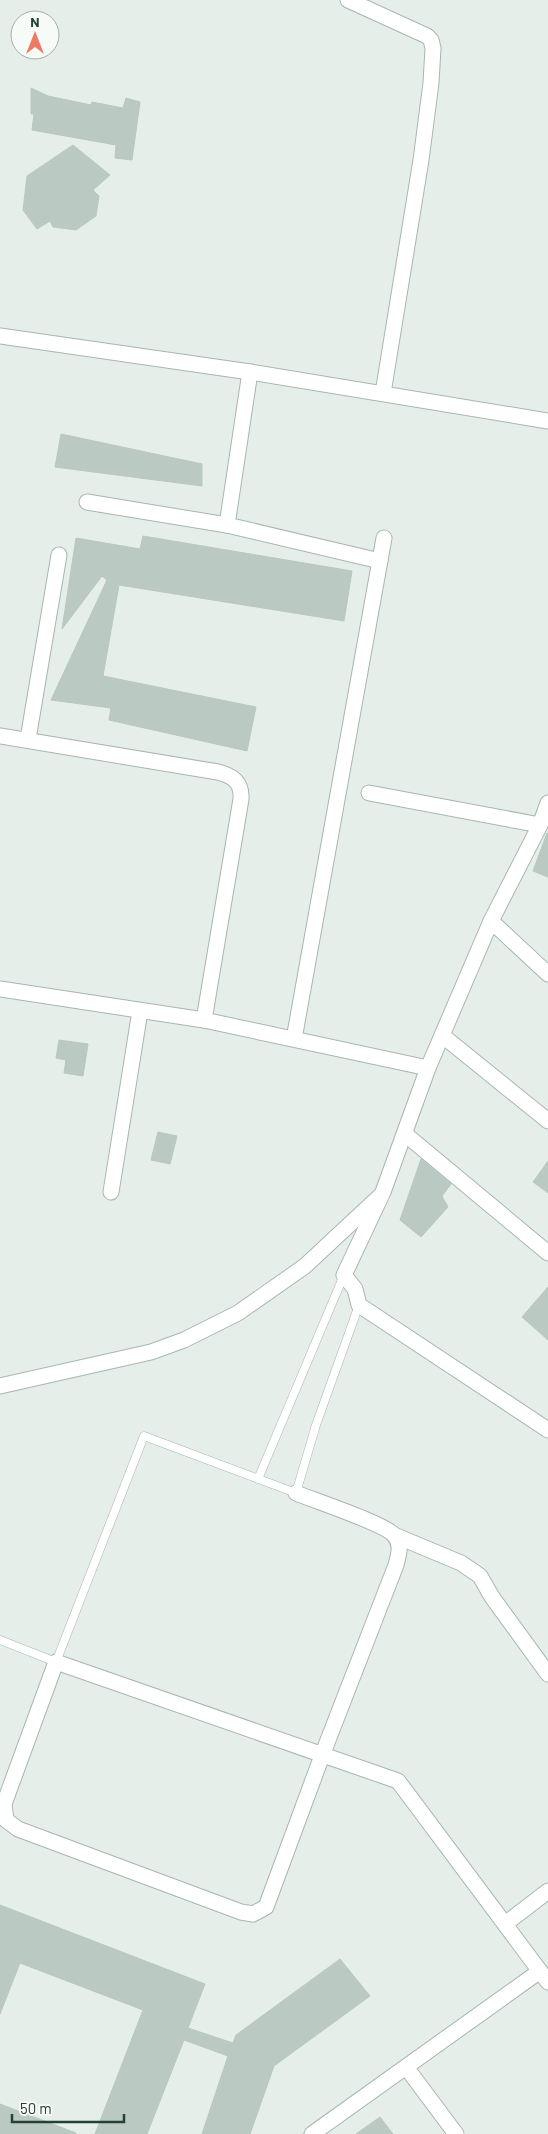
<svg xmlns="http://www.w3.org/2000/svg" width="548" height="2134" font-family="Barlow,sans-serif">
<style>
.building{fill:#bbc9c3;stroke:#b8c8c0}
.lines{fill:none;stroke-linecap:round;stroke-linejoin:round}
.service-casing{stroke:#a8b6b0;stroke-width:9}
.minor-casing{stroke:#a8b6b0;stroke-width:17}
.service{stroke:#fff;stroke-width:8}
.minor{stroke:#fff;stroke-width:15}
</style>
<rect width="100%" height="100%" fill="#e6eeea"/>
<g class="building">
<polygon points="31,88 48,96 91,105 92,102 123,108 126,98 140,102 132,160 115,158 116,145 32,130 34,114 31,114"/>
<polygon points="73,145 110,175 93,190 99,196 96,216 76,230 53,227 50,221 37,229 23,210 27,176"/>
<polygon points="61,434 202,464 202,486 55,467"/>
<polygon points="143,536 352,571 344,621 119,585 103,676 256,707 247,751 109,720 111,708 51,700 107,580 102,576 62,629 76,538 140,549"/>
<polygon points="547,833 548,833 548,877 533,871"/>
<polygon points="59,1040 88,1044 83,1076 64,1073 66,1060 56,1058"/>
<polygon points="158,1132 177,1136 170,1164 151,1160"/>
<polygon points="421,1159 451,1184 442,1196 448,1207 421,1237 400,1220"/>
<polygon points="548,1161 548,1193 533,1182"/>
<polygon points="548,1287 548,1340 522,1317"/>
<polygon points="0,1905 205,1984 188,2028 233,2043 236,2035 340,1959 370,1996 274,2066 250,2134 202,2134 228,2056 184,2040 147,2134 95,2134 143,2010 20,1963 0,2014"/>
<polygon points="0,2104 76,2133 76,2134 0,2134"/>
<polygon points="380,2117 393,2134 356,2134"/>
</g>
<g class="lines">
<defs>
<g id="service">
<polyline points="258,1479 344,1275"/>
<polyline points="0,1640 56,1662 144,1436 296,1493 316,1425 359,1305"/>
</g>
<g id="minor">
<polyline points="348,0 427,36 431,40 433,48 431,83 421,160 383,393"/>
<polyline points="0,336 250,372 548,421"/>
<polyline points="87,502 227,525 380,561"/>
<polyline points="227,525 250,372"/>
<path d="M0 736 218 772C233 776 242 782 241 799L204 1020"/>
<polyline points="28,739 59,555"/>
<polyline points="369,793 540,825"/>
<polyline points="548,803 540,825 491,921 428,1068 383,1192 344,1275 355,1289 359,1305 548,1430"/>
<polyline points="491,921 548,974"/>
<polyline points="0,989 204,1020 428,1068"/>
<polyline points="443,1036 548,1121"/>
<polyline points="294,1039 384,538"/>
<polyline points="405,1134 548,1253"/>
<polyline points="111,1192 140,1011"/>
<polyline points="0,1386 151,1352 184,1340 238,1313 305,1266 379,1197"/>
<path d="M296 1493C313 1500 385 1524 394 1535 402 1544 399 1554 396 1565L323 1753 266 1907 253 1914 241 1912 18 1829 6 1820 4 1804 56 1662 398 1781 548 1982"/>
<polyline points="394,1535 461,1563 480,1576 492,1597 548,1674"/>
<polyline points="505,1924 548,1891"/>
<polyline points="406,2067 456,2134"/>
<polyline points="312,2134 540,1971"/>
</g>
</defs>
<use href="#service" class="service-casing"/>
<use href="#minor" class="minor-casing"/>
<use href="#service" class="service"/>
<use href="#minor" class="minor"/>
</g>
<g transform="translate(35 35)"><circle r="24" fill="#f7fbf8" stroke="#a3b0aa"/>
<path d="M0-4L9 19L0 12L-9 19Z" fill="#ed7a65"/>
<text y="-8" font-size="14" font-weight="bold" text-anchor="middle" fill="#254036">N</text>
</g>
<path d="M12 2114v8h112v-8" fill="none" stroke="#254036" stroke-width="2.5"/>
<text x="20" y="2114" font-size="15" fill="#254036" stroke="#f7fbf8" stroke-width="4" paint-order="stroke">50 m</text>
</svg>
